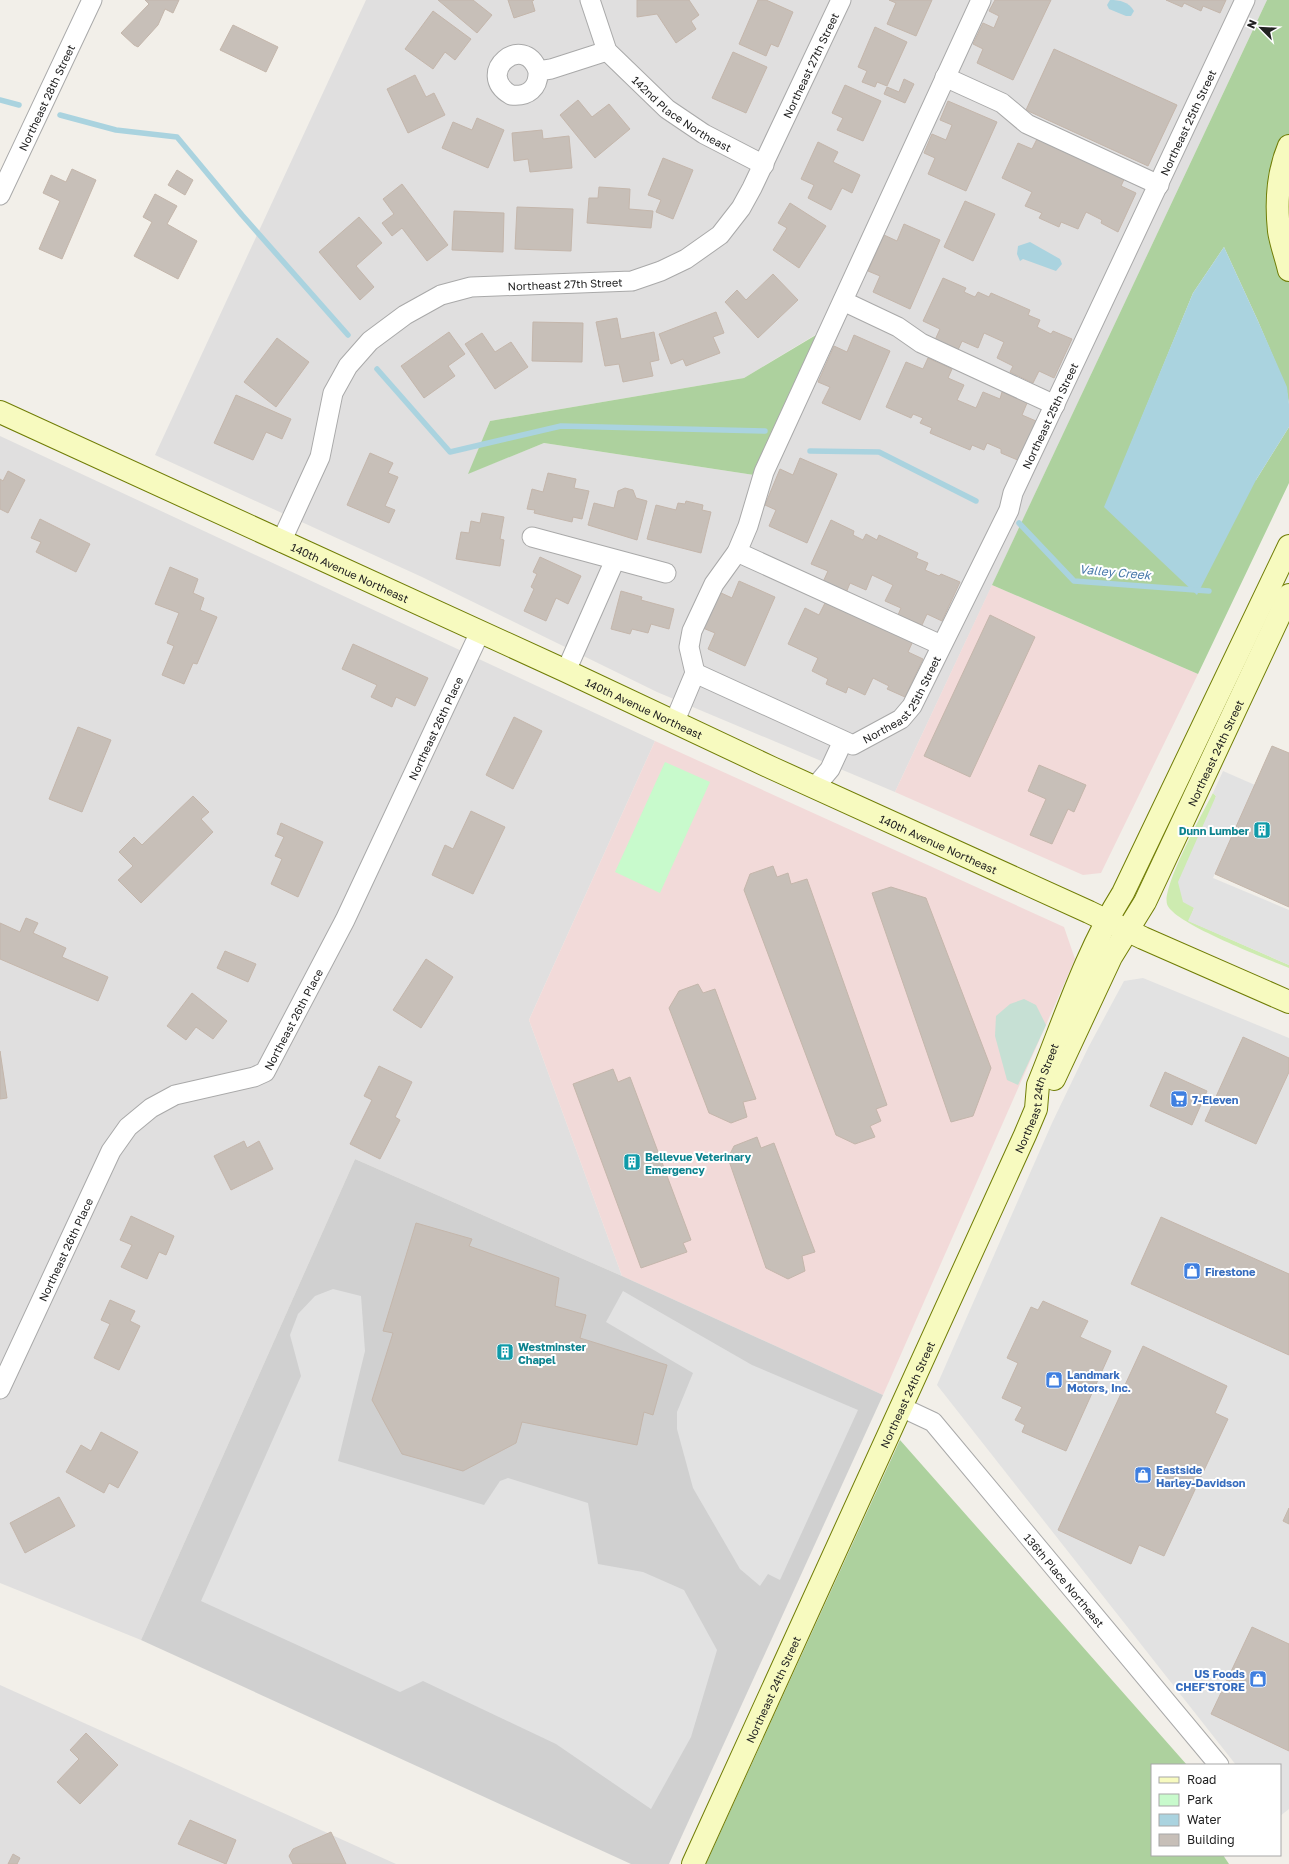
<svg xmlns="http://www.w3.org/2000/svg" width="1289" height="1864" font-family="'Golos Text',sans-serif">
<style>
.residential{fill:#e0dfdf;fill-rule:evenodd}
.commercial{fill:#f2dad9}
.religious{fill:#d0d0d0}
.grass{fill:#cdebb0}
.forest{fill:#add19e}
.wetland{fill:#c6e0d4}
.park{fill:#c8facc}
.parking{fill:#e2e2e2;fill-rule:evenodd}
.water{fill:#aad3df}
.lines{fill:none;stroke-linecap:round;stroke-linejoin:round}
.stream{stroke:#aad3df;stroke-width:5.5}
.building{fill:#c7bfb8;stroke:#c4b6ab}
.street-casing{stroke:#a9a9a9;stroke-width:21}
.secondary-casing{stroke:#707d05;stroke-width:24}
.street{stroke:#fff;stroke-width:19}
.secondary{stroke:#f7fabf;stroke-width:22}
.labels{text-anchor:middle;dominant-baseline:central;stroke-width:4;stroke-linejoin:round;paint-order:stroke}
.street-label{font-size:11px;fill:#222;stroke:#fff}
.culture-label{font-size:11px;font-weight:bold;fill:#0d838f;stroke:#fff;text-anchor:start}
.shop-label{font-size:11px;font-weight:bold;fill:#366cbe;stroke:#fff;text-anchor:start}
.water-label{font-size:12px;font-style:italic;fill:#4a7aab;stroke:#fff}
</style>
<rect width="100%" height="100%" fill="#f2efe9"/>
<g class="residential">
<path d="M366 0H1267L895 792 657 692 422 577 155 455ZM820 332 754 475 544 443 469 473 490 421 744 378Z"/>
<polygon points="0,436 655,741 529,1020 622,1276 355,1159 141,1640 0,1583"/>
<polygon points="0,1685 396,1864 0,1864"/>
</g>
<g class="commercial">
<polygon points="992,585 1198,674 1101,873 1083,875 895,792"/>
<polygon points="655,741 1064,927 1075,959 883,1395 622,1276 529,1020"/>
</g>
<polygon class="religious" points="355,1159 622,1276 883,1395 669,1864 631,1864 141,1640"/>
<path class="grass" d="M1213 793 1216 796 1194 908 1189 921 1289 965V968C1268 959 1172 923 1167 904 1162 887 1203 812 1213 793Z"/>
<g class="forest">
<polygon points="1267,0 1289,0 1289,404 1286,387 1258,321 1224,247 1193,293 1105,507 1256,480 1289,427 1289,483 1198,674 992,585"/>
<polygon points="821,332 754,475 544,443 468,474 490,421 744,378"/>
<polygon points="900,1440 1187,1765 1152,1765 1152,1855 1223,1855 1229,1864 706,1864"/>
</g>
<polygon class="wetland" points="1024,999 1036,1005 1046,1025 1018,1085 1007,1080 995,1036 996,1016 1010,1004"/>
<polygon class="park" points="665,762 710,782 660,893 615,872"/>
<g class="parking">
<polygon points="1223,771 1255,785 1213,878 1289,910 1289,965 1188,921 1194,908 1183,902 1178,882 1216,796 1213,793"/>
<path d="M1143 978 1289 1038V1058L1242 1038 1205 1121 1256 1144 1289 1072V1508L1283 1521 1289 1524V1644L1252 1627 1211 1714 1289 1751V1809L1280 1816V1765H1236L937 1385 1052 1123 1088 1048 1124 981ZM1166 1072 1207 1091 1192 1125ZM1161 1217 1255 1259 1224 1326 1131 1284ZM1043 1301 1088 1321 1080 1337 1111 1351 1066 1451 1022 1432 1025 1425 1015 1420 1022 1407 1018 1363 1007 1358 1031 1308 1038 1310ZM1143 1346 1227 1386 1215 1413 1228 1419 1164 1556 1139 1545 1131 1564 1058 1530Z"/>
<polygon points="333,1289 361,1296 365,1351 338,1461 484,1505 500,1481 508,1478 588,1503 598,1564 643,1572 684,1590 717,1650 691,1737 651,1809 556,1744 423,1681 400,1692 201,1601 301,1376 290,1335 298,1314 315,1296"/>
<polygon points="623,1291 752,1365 858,1410 780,1580 768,1574 760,1586 740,1569 693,1488 677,1429 677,1412 693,1373 606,1322"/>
</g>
<g class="water">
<path d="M1110 0C1120 0 1129 2 1134 11L1131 16H1126L1109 9 1107 5Z"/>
<polygon points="1030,242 1060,259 1062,264 1056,271 1023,259 1020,261 1017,254 1018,246"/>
<polygon points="1224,247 1258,321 1287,387 1289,404 1289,427 1256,480 1197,595 1104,507 1193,293"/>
</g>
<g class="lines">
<g class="stream">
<polyline points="0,100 19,105"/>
<polyline points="60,115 116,130 177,137 242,215 348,335"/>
<polyline points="377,369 450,452 561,426 765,431"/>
<polyline points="810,451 879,452 976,501"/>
<polyline points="1019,523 1074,581 1209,591"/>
</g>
</g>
<g class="building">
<polygon points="145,0 179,0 173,13 165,9 158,25 138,47 134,45 121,33 149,4"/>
<polygon points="438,0 473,0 492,15 477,33"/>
<polygon points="508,0 534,0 532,1 535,11 514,18"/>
<polygon points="637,0 689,0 699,15 691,21 696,29 676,43 657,14 637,17"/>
<polygon points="758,0 766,0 793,12 778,47 771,44 766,56 739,44"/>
<polygon points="889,0 932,0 916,36 887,24 896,3"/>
<polygon points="995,0 1051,0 1013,80 977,63 983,49 973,44 983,23 994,28 999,16 989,11"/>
<polygon points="1166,0 1226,0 1220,13 1203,6 1201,11 1184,3 1182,7"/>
<polygon points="433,11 471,39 455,60 445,52 433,69 405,49"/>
<polygon points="233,25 278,47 266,72 220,50"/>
<polygon points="875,27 907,42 887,86 877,82 875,87 862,82 867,71 858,67"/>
<polygon points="1054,49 1177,105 1148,166 1026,110"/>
<polygon points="733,52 767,67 746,113 712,98"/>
<polygon points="415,75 426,97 434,93 445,115 408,133 387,89"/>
<polygon points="904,79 914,84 905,103 884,94 887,87 899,92"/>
<polygon points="845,85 881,101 863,141 837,130 843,118 832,113"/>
<polygon points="578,100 592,117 609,104 630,129 595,158 560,115"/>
<polygon points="948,101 997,122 966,191 928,174 935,158 924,153 932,134 946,140 952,125 940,120"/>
<polygon points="477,118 504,130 488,168 442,148 453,122 472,130"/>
<polygon points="542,130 543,139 569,136 572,168 530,172 528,159 514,161 512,133"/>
<polygon points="1039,135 1126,175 1121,186 1136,193 1118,232 1101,223 1102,220 1086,212 1078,229 1061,222 1059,227 1039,218 1042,213 1025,206 1032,192 1002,178 1018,143 1032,149"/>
<polygon points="818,142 838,152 833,162 860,175 852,193 842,188 831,210 808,198 814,185 801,179"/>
<polygon points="663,158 693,170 673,219 656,212 661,200 648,195"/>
<polygon points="72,169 96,180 62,259 39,249 60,201 43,193 51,175 66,182"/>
<polygon points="177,170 193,180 185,195 168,185"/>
<polygon points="402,184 448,245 427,261 402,228 392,236 382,223 394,214 383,199"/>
<polygon points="599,187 630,189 629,209 653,211 651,228 587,223 589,198 598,198"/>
<polygon points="155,194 177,206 167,224 197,241 178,279 134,256 152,222 143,217"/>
<polygon points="965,201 995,214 973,261 944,247"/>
<polygon points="790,203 826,226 799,268 773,250 787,228 778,223"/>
<polygon points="517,207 573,209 571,251 515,249"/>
<polygon points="454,211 504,213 503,252 452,250"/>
<polygon points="359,217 382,243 356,266 374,287 360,300 319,252"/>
<polygon points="904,224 940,240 910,309 873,292 880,276 868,271 884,235 897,241"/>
<polygon points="773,274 798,300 758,338 725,302 737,290 746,300"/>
<polygon points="943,278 966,288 964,292 975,297 978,292 989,297 991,293 1030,310 1028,315 1040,320 1037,327 1051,334 1053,331 1072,339 1054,378 1039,371 1033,383 1010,372 1013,366 997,358 1004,342 984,333 978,348 962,341 958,350 935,340 940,329 923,321"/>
<polygon points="716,312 724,333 713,337 720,353 686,366 683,359 671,364 659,334"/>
<polygon points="617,318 621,339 654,332 659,360 650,362 653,376 623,382 619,364 605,366 596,322"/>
<polygon points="533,322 583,323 582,362 532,361"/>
<polygon points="449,332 465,354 448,366 455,376 424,398 401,366"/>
<polygon points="482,333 495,352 511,342 528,367 495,389 465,344"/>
<polygon points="854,335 890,351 860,420 822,403 830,387 818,382 834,346 847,352"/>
<polygon points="277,338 309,362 276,407 244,382"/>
<polygon points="928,358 952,369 948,378 964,385 957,400 976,408 983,392 1000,399 1002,392 1027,403 1022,415 1036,421 1020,461 1001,453 1001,449 987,443 984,450 972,445 970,450 930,433 932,428 920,423 923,418 913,414 911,418 886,407 906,362 923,369"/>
<polygon points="236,395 291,419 282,439 266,432 253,460 214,443"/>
<polygon points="370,453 393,463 388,473 398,477 385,506 395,510 389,523 347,505"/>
<polygon points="800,458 837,474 807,543 769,526 776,510 765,505 780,469 793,475"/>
<polygon points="8,471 25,480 8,513 0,509 0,479 3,481"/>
<polygon points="548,473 576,479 574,488 589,491 582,519 573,517 572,522 534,513 535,510 527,509 532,489 543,492"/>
<polygon points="625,488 633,490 636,498 647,501 637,540 588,525 594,503 614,508 618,491"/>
<polygon points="686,501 703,505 702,510 711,512 701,553 647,539 656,505 676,510 678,503 685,504"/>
<polygon points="482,513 504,517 500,539 504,540 500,566 456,559 461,532 469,533 471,521 480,523"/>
<polygon points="40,519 90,544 76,572 36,552 41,542 31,538"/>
<polygon points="831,520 854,531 853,535 863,540 866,534 877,540 879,535 918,553 916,558 928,563 925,570 939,576 941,574 960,582 942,621 927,614 922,625 898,615 901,608 885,601 893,585 872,575 866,590 850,583 846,593 823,582 828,571 811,564"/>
<polygon points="540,557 581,576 568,604 556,598 546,621 524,611 534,589 531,587 537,574 533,572"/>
<polygon points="170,567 198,579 193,593 204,598 200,610 217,617 197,664 193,663 184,684 162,675 174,646 167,643 179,613 155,604"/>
<polygon points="739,581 775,597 745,666 708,649 715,633 703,628 719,592 732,598"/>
<polygon points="621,591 642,597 641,600 674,609 669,629 651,624 648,633 632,629 630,634 611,629"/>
<polygon points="826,601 913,641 908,652 923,659 905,697 887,689 889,686 873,678 865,695 848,687 846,693 826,684 828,679 812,671 818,658 788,644 805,608 819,615"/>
<polygon points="990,615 1035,637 970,777 924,756"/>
<polygon points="353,644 428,678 415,706 396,697 392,707 371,697 377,685 342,669"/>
<polygon points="514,717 542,731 513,789 486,775"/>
<polygon points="78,727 111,740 82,812 49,799"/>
<polygon points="1272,746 1289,753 1289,907 1215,874"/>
<polygon points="1039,765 1086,785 1074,812 1068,809 1052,844 1030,835 1046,799 1028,791"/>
<polygon points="193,796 209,812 201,819 213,832 141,903 118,880 133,866 119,852 134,837 142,845"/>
<polygon points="471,811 505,827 473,894 432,875 445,845 453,849"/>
<polygon points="281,823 323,842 298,897 271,884 282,859 275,856 284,837 277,834"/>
<polygon points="773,866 777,877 788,873 791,884 807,879 887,1105 876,1109 881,1121 870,1126 875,1137 855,1144 836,1135 744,890 750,874"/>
<polygon points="891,887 926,898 991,1068 973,1116 951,1122 872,893"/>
<polygon points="26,918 38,923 33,933 66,948 62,957 108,977 98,1001 0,959 0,923 20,932"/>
<polygon points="225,951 256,964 248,982 217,968"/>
<polygon points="426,959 453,977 421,1028 393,1010"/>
<polygon points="698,984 703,993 715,989 756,1099 743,1102 747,1117 731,1123 709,1113 669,1008 679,991"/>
<polygon points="192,993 227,1021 213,1039 196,1027 186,1040 167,1026"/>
<polygon points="1243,1037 1289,1058 1289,1072 1256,1144 1205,1121"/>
<polygon points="0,1051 7,1098 0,1099"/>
<polygon points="379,1066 412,1082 395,1117 400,1120 380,1159 350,1144 372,1100 364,1096"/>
<polygon points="613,1069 618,1082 630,1077 691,1240 683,1243 687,1252 641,1268 573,1084"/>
<polygon points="1165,1072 1207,1091 1192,1125 1150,1106"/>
<polygon points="757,1137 761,1148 774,1143 815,1252 802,1256 805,1271 788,1279 766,1268 728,1158 734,1146"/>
<polygon points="244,1141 247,1148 259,1141 273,1169 231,1190 214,1156"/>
<polygon points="131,1216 174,1236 166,1255 159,1252 147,1279 121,1267 132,1245 120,1240"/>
<polygon points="1161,1217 1289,1274 1289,1355 1131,1284"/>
<polygon points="416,1223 472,1239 469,1246 559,1278 555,1306 586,1315 580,1338 667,1365 653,1415 644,1412 637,1445 522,1422 516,1443 463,1471 402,1454 372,1400 393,1333 383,1331"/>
<polygon points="110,1300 135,1311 130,1321 140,1326 119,1370 94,1358 110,1324 101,1320"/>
<polygon points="1043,1301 1088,1321 1080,1337 1111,1351 1066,1451 1022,1432 1025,1425 1015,1420 1022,1407 1002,1398 1018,1363 1007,1358 1031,1307 1038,1310"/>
<polygon points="1143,1346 1227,1386 1215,1413 1228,1419 1164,1556 1139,1545 1131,1564 1058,1530"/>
<polygon points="101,1432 138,1452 118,1488 109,1483 104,1493 66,1472 81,1445 91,1451"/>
<polygon points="59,1497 75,1526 25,1553 10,1523"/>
<polygon points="1289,1508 1289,1524 1283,1521"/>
<polygon points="1252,1627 1289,1644 1289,1751 1211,1714"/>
<polygon points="86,1733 118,1765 80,1804 57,1782 79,1759 70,1750"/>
<polygon points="190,1820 236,1840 226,1864 178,1844"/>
<polygon points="331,1832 346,1864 293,1864 289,1856 293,1849"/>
<polygon points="13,1854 20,1858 17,1864 8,1864"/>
</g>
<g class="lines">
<defs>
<g id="street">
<path id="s1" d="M590 0 607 51 667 109 704 134 764 165"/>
<path d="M538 71C539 88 528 97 511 95 473 73 524 31 538 71L551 69 607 51"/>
<polyline points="945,77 1002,103 1027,124 1159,185"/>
<path id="s2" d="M0 195 92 0"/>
<polyline points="843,301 898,327 921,343 1055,405"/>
<polyline points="532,537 666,573"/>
<path id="s3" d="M281 542 320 457 333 393 348 366 370 341 405 315 441 295 471 287 632 281 661 271 686 259 720 235 741 208 752 188 841 0"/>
<polyline points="737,552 941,645"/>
<polyline points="566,671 615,560"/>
<path id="s4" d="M695 673 853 745 901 719 912 706 1009 510 1013 493 1245 0"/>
<polyline points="674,723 695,673 689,647 692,631 714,584 737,552 748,526 764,472 981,0"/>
<polyline points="815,787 830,769 843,741"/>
<path id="s5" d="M0 1389 111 1151 128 1127 151 1108 175 1095 254 1077 265 1072 345 920 480 632"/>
<path id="s6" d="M901 1407 933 1422 1219 1765"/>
</g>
<g id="secondary">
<path d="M1289 146C1278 172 1276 203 1279 231 1281 244 1286 257 1289 270"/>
<path id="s7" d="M0 412 566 671 772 768 1089 912 1143 938 1289 1002"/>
<path id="s8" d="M1054 1079 1111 957 1145 902 1289 595"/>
<path id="s9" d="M693 1864 1025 1135 1036 1109 1038 1085C1064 1021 1086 952 1123 893L1289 546"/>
</g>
</defs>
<use href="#street" class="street-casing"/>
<use href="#secondary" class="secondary-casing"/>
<use href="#street" class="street"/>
<use href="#secondary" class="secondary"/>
</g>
<defs>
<symbol id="building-square" viewBox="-11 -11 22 22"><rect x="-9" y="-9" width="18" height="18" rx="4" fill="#0f9aa8" stroke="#fff"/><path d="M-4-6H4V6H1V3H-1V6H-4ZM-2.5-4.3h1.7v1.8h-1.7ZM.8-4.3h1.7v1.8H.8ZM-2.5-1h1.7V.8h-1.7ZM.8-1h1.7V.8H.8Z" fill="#fff"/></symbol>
<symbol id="supermarket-square" viewBox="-11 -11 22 22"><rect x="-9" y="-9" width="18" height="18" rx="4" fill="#3f7fe0" stroke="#fff"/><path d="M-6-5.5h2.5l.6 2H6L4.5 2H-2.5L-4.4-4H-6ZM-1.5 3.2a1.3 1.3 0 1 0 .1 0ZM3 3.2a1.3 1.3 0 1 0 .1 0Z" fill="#fff"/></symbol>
<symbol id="shop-square" viewBox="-11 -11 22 22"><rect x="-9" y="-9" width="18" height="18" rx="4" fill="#3f7fe0" stroke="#fff"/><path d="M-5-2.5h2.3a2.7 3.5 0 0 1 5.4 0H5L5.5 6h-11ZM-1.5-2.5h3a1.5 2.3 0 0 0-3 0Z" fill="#fff"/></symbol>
</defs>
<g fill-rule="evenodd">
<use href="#building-square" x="1252" y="820" width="20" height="20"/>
<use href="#supermarket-square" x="1169" y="1089" width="20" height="20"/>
<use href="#building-square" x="622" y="1152" width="20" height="20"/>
<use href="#shop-square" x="1182" y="1261" width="20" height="20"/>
<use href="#building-square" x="495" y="1342" width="20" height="20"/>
<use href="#shop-square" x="1044" y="1370" width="20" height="20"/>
<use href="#shop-square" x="1133" y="1465" width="20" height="20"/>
<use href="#shop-square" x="1248" y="1669" width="20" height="20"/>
</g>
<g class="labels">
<g class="street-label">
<text stroke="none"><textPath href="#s3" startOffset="793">Northeast 27th Street</textPath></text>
<text stroke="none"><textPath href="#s2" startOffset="108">Northeast 28th Street</textPath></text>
<text stroke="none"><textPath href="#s1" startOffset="152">142nd Place Northeast</textPath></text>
<text stroke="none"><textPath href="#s4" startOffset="891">Northeast 25th Street</textPath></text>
<text stroke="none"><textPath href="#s3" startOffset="433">Northeast 27th Street</textPath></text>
<text stroke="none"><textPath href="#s4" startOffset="567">Northeast 25th Street</textPath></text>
<text stroke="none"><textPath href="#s7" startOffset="385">140th Avenue Northeast</textPath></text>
<text stroke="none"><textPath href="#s4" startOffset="243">Northeast 25th Street</textPath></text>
<text stroke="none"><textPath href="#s7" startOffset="709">140th Avenue Northeast</textPath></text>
<text stroke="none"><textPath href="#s5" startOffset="826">Northeast 26th Place</textPath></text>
<text stroke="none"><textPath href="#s8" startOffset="364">Northeast 24th Street</textPath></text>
<text stroke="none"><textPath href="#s7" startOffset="1033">140th Avenue Northeast</textPath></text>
<text stroke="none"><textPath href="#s5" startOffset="502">Northeast 26th Place</textPath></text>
<text stroke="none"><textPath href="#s9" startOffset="840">Northeast 24th Street</textPath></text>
<text stroke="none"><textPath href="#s5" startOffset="154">Northeast 26th Place</textPath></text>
<text stroke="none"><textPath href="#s9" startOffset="516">Northeast 24th Street</textPath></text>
<text stroke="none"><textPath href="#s6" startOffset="241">136th Place Northeast</textPath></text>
<text stroke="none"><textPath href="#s9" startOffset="192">Northeast 24th Street</textPath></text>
</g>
<g class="culture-label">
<text x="1249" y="830" text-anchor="end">Dunn Lumber</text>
<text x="645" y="1156">Bellevue Veterinary<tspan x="645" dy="13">Emergency</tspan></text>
<text x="518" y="1346">Westminster<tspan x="518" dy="13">Chapel</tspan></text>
</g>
<g class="shop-label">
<text x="1192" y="1099">7-Eleven</text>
<text x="1205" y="1271">Firestone</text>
<text x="1067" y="1374">Landmark<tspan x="1067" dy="13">Motors, Inc.</tspan></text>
<text x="1156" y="1469">Eastside<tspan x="1156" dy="13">Harley-Davidson</tspan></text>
<text x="1245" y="1673" text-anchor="end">US Foods<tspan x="1245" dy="13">CHEF'STORE</tspan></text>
</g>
<g class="water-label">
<text transform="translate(1115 572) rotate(5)">Valley Creek</text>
</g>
</g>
<rect x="1151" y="1764" width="130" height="92" fill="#ffffff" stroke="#a7a7a7"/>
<rect x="1159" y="1777" width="20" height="6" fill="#f7fabf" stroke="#a7a7a7"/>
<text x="1187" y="1784" font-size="12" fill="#222222">Road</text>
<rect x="1159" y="1794" width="20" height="12" fill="#c8facc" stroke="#a7a7a7"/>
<text x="1187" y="1804" font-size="12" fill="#222222">Park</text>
<rect x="1159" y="1814" width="20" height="12" fill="#aad3df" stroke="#a7a7a7"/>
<text x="1187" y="1824" font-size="12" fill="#222222">Water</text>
<rect x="1159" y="1834" width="20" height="12" fill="#c7bfb8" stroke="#a7a7a7"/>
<text x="1187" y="1844" font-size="12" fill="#222222">Building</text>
<g transform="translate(1261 28) rotate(294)" stroke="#ffffff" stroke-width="3" paint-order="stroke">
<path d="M0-3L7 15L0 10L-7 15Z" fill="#222222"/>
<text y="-6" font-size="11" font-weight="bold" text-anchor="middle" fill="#222222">N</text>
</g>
</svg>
